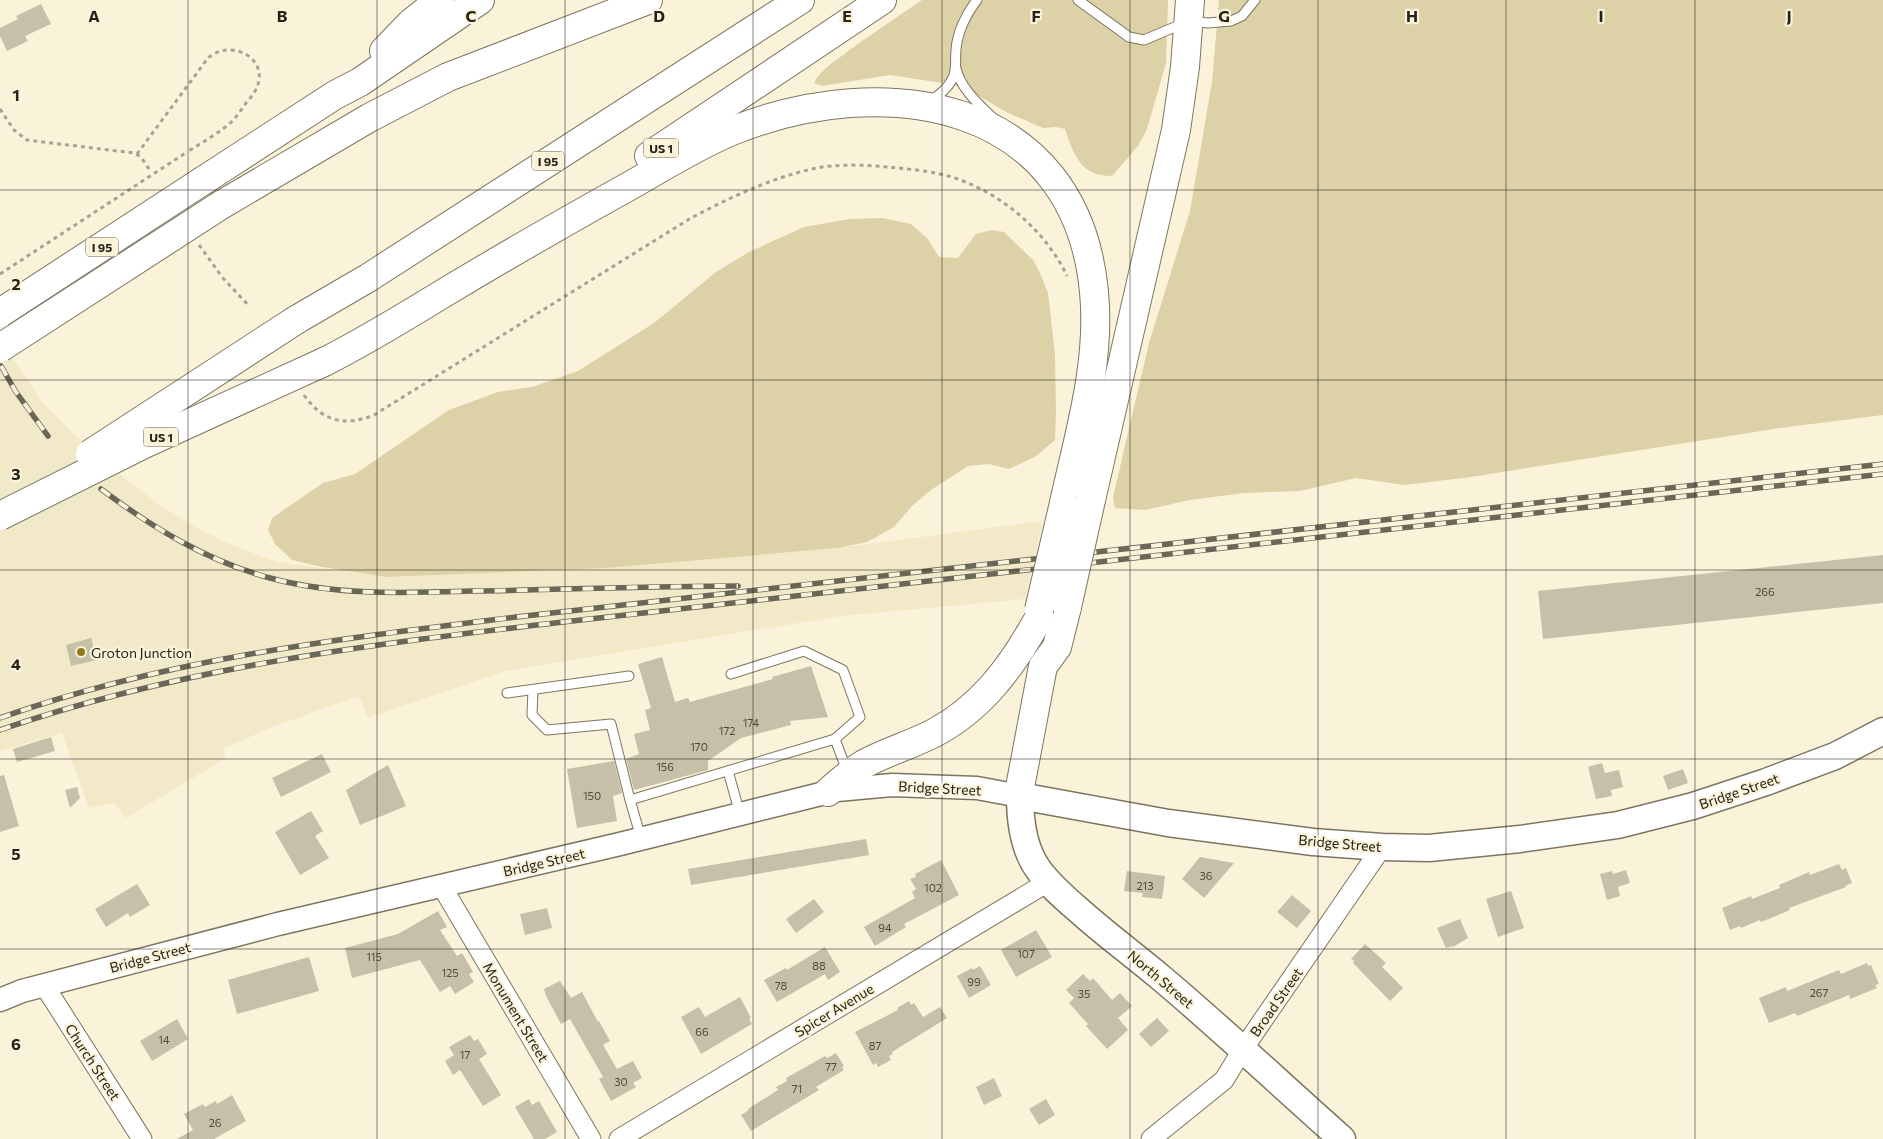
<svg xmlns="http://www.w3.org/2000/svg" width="1883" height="1139" font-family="Commissioner,sans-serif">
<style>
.built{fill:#f2e9c9}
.green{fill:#ddd1a7}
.building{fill:#c7c0a8}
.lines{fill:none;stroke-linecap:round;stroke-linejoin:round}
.service-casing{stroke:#7c7660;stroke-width:11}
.minor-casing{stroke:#7c7660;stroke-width:21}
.tertiary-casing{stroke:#7c7660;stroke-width:25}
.secondary-casing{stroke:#7c7660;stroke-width:29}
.motorway-casing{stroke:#7c7660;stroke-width:30}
.path{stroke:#a8a390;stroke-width:3;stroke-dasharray:4 4;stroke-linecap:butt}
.service{stroke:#fff;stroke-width:9}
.minor{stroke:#fff;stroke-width:19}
.tertiary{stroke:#fff;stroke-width:22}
.secondary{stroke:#fff;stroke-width:26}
.motorway{stroke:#fff;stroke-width:28}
.rail-casing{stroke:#6a6658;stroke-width:5.5}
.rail{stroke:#faf3da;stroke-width:4;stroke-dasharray:11;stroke-linecap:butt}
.motorway-bridge-casing{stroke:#7c7660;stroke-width:30;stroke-linecap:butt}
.path-bridge{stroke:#a8a390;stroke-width:3;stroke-dasharray:4 4;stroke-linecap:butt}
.motorway-bridge{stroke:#fff;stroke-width:28}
.grid{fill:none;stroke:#242219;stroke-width:1;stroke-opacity:0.55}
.poi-dot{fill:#907a20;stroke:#faf3da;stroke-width:2}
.labels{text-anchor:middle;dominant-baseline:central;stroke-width:4.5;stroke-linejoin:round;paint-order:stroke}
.number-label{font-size:11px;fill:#4d4a3d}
.shield{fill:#faf3da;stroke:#646153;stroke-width:1}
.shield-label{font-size:12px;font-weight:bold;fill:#242219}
.poi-label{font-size:14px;fill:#242219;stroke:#faf3da;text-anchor:start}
.street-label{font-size:14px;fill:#242219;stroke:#faf3da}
.grid-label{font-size:16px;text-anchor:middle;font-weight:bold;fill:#242219;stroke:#faf3da;stroke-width:4.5;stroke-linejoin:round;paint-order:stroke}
</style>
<rect width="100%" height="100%" fill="#faf3da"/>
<polygon class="built" points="0,339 41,400 68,429 127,480 160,505 197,528 234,546 278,562 386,577 607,568 838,548 1043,521 1025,599 841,616 505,671 368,718 359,696 272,727 223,749 226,758 126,818 114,803 89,808 62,733 0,751"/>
<g class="green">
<path d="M922 0H1168L1166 63 1147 129 1138 146 1112 176C1080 176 1074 155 1065 129L1056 127 1043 128 1006 112 967 89 949 84 890 75 822 86 814 83C821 69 836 61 848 51 872 34 897 17 922 0Z"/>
<polygon points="1219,0 1883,0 1883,415 1780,428 1471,477 1405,485 1356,478 1300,491 1243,493 1190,500 1145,510 1115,508 1113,497 1149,343 1190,211 1212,82"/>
<polygon points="882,218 911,224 927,238 939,257 958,258 976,234 992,230 1004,232 1033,260 1040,273 1048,293 1055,354 1056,412 1055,440 1035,457 1009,469 989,464 968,466 931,490 912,506 894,527 867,542 838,548 607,568 386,577 322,567 292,560 275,544 268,530 272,518 323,483 355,474 449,410 498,392 532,387 578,371 654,323 716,272 749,252 804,227 849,219"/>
</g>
<g class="building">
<polygon points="41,4 51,24 25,36 28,41 7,51 0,36 0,28 18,19 16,16"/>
<polygon points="1883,555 1883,603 1543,639 1538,591"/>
<polygon points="91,638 97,660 71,666 66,645"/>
<polygon points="662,657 675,702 688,698 690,702 773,679 772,677 811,666 828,717 790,721 791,725 741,738 708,761 708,770 634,790 626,759 639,754 634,734 650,730 645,710 651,708 638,664"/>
<polygon points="51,737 55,751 17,762 13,749"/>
<polygon points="322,754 331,772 281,797 272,778"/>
<polygon points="614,761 622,793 613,796 617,821 577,828 567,769"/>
<polygon points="1602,763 1605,773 1619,770 1623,787 1611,790 1612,796 1596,799 1588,767"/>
<polygon points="388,765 406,806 360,825 346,790"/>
<polygon points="1683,769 1688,783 1668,790 1663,776"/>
<polygon points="4,775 19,826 0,832 0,776"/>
<polygon points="77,787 80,798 70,808 65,790"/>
<polygon points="311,811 323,831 315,836 329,858 300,875 275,832"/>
<polygon points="866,839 869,855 691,885 688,869"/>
<polygon points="1200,857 1234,863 1204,898 1182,879"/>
<polygon points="941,860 959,895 904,924 906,927 875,946 864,927 915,898 912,892 916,889 910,879 916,877 915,874"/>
<polygon points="1839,864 1842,870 1846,868 1852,883 1845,886 1846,887 1789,908 1790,910 1761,922 1760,920 1741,928 1740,926 1730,930 1722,908 1751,896 1752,899 1780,888 1779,885 1809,872 1810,875"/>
<polygon points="1626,870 1630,883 1618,887 1620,896 1607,900 1600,874 1612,871 1613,874"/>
<polygon points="1127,871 1165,876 1162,899 1142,897 1143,893 1124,891"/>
<polygon points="137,884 150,905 130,917 128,913 106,927 95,909"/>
<polygon points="1511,891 1524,928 1498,937 1486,899"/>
<polygon points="1292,895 1311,911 1297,928 1277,912"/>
<polygon points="814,899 824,912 796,933 786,919"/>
<polygon points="547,908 552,928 525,935 520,914"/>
<polygon points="438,911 447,927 440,930 457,956 462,953 473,972 469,974 474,982 455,994 450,986 440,992 420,960 352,978 345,948 398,934"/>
<polygon points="1460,919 1468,938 1453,947 1453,946 1446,948 1437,928"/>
<polygon points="1036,930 1052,957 1016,977 1001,950"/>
<polygon points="1365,944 1386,963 1382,967 1403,988 1390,1001 1353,963 1354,961 1351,959"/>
<polygon points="825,947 840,972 828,980 825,974 777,1002 764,980 786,968 787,970"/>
<polygon points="309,957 319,991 237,1014 228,980"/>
<polygon points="1867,963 1868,966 1871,965 1879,984 1875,985 1877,988 1850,999 1849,995 1797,1016 1795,1013 1769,1023 1759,998 1786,987 1787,991 1839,970 1841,974"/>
<polygon points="980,966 991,985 969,998 957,976 972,968 973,970"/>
<polygon points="1083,974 1090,981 1093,978 1112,1000 1120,993 1132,1006 1118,1018 1128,1030 1107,1049 1086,1026 1088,1024 1069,1003 1074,998 1066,990"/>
<polygon points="560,981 571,998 582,992 598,1022 599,1021 610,1041 603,1045 617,1069 633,1061 642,1078 633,1083 636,1087 611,1101 599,1079 603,1077 570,1019 561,1024 546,996 544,989"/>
<polygon points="740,997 751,1018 749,1019 752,1024 701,1054 681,1017 699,1007 705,1017"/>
<polygon points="909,1001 911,1005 914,1003 923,1017 940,1007 947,1018 892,1052 893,1054 889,1056 891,1060 878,1067 876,1063 873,1065 855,1032 898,1010 897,1008"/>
<polygon points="1157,1018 1169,1031 1151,1047 1139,1034"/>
<polygon points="177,1019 188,1039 152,1061 140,1041"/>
<polygon points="470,1035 474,1041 478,1039 487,1054 479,1059 501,1095 483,1106 460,1070 453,1075 445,1061 454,1055 449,1047"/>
<polygon points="836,1053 844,1066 842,1067 844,1070 816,1087 819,1090 751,1131 741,1115 749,1110 748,1109 778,1090 776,1087 787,1081 786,1078 825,1056 827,1058"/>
<polygon points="994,1078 1002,1096 984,1105 976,1087"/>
<polygon points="232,1095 246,1121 214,1139 177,1139 193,1130 184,1114 203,1104 205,1107 216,1101 217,1104"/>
<polygon points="529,1099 532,1105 539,1101 557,1132 545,1139 534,1139 515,1107"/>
<polygon points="1046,1099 1055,1115 1039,1125 1029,1109"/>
</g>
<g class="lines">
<defs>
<g id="service">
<polyline points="1078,0 1129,37 1144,40 1189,21 1208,23 1231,21 1242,16 1255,0"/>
<path d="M956 68C960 89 982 107 996 121"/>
<path d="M928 102C937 97 948 88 953 78 957 70 955 59 956 50 957 33 966 14 977 0"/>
<polyline points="731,674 804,651 843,670 860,717 835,739 847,771"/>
<polyline points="533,690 532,715 547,730 611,724 630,800 835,739"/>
<polyline points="507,693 629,676"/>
<polyline points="728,771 740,814"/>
<polyline points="630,800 641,838"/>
</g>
<g id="minor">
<polyline points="441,885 591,1139"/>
<polyline points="44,985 142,1139"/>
<polyline points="619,1139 1048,882"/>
<polyline points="1151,1139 1224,1080 1243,1049 1382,847"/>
</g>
<polyline id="tertiary" points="0,1000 22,991 278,924 620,844 837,790 892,785 977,788 1020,796"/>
<path id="secondary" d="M1342 1139C1281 1085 1222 1029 1160 977 1135 956 1108 936 1083 914 1067 900 1050 886 1038 869 1023 848 1020 821 1020 796L1168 823 1313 842 1382 847 1429 848 1520 839 1618 825 1693 806 1766 782 1835 756 1883 731"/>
<g id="motorway">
<polyline points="384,51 411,23 440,0"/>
<polyline points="649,156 882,0"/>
<polyline points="204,180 335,95 360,82 480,0"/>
<polyline points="221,205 369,118 448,77 648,0"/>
<polyline points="296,320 368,278 800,0"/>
<path d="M324 362C364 342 401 319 439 296 497 261 556 227 615 194 654 173 691 148 732 131 883 70 1076 98 1094 292 1101 363 1079 434 1064 503"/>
<polyline points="1091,500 1176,130 1185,67 1190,0"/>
<path d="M828 792C839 782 851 772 864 764 886 752 911 745 934 733 980 709 1011 668 1036 623"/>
<polyline points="1020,796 1021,782 1043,666 1057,647 1067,607"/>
</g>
</defs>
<use href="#service" class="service-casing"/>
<use href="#minor" class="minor-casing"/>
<use href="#tertiary" class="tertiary-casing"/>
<use href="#secondary" class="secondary-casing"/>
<use href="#motorway" class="motorway-casing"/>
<g class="path">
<polyline points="0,109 14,130 27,140 134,153 141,157 151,172"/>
<path d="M137 154 208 58C231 38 269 58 257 87 255 93 250 98 246 103 241 110 236 118 229 124 216 135 201 143 187 152"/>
<polyline points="199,245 222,277 249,306"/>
<path d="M304 395C322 421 344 427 374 415L691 218C731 197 777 175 822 167 844 164 866 165 887 167 909 169 933 171 955 178 1002 194 1046 231 1067 276"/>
</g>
<use href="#service" class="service"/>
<use href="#minor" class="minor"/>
<use href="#tertiary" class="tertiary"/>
<use href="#secondary" class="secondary"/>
<use href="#motorway" class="motorway"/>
<defs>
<g id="rail">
<polyline points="1,366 16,392 48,436"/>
<path d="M101 489C153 528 207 561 270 578 337 596 405 593 473 591 561 590 649 586 738 586"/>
<path d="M0 718C169 658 339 639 516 617L1883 464"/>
<path d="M0 730C182 667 373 644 563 622L1883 474"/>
</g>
</defs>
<use href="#rail" class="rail-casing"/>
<use href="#rail" class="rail"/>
<defs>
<g id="motorway-bridge">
<polyline points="0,313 204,180"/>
<polyline points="0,348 221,205"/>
<polyline points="90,454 296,320"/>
<polyline points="0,516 144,444 324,362"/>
<polyline points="1067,607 1091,500"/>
<polyline points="1039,610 1064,503"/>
</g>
</defs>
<use href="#motorway-bridge" class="motorway-bridge-casing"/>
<polyline class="path-bridge" points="0,274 187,152"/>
<use href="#motorway-bridge" class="motorway-bridge"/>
</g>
<path class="grid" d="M188 0V1139M377 0V1139M565 0V1139M753 0V1139M942 0V1139M1130 0V1139M1318 0V1139M1506 0V1139M1695 0V1139M0 190H1883M0 380H1883M0 570H1883M0 759H1883M0 949H1883"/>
<circle class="poi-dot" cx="81" cy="652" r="5"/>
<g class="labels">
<g class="number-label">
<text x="1765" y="591">266</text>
<text x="751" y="722">174</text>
<text x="727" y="730">172</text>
<text x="699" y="746">170</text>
<text x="665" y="766">156</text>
<text x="592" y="795">150</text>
<text x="1206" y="875">36</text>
<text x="1145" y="885">213</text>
<text x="933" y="887">102</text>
<text x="885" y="927">94</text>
<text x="1026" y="953">107</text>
<text x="374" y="956">115</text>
<text x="819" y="965">88</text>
<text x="450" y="972">125</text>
<text x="974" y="981">99</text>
<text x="781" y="985">78</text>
<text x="1819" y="992">267</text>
<text x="1084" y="993">35</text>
<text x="702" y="1031">66</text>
<text x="164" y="1039">14</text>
<text x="875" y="1045">87</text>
<text x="465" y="1054">17</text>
<text x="831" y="1066">77</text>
<text x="621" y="1081">30</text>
<text x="797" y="1088">71</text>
<text x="215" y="1122">26</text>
</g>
<g class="shield">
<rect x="643.5" y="138.5" width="35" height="19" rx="4"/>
<rect x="532" y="151.5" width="32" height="19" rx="4"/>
<rect x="86" y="237.5" width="32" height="19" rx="4"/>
<rect x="143.5" y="427.5" width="35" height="19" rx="4"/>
</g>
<g class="shield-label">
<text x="661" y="148">US 1</text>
<text x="548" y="161">I 95</text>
<text x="102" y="247">I 95</text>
<text x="161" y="437">US 1</text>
</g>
<g class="poi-label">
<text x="91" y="652">Groton Junction</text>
</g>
<g class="street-label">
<text transform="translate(940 788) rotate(3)">Bridge Street</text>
<text transform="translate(1739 791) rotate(-19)">Bridge Street</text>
<text transform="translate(1340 843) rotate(5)">Bridge Street</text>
<text transform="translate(544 862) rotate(-13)">Bridge Street</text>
<text transform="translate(150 957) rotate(-15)">Bridge Street</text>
<text transform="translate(1161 979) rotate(40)">North Street</text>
<text transform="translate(1276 1002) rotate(-55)">Broad Street</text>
<text transform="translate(834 1010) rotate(-31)">Spicer Avenue</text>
<text transform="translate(516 1012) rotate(59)">Monument Street</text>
<text transform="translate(93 1062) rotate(57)">Church Street</text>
</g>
</g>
<g class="grid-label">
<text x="94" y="22">A</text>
<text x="282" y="22">B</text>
<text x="471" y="22">C</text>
<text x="659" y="22">D</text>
<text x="847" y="22">E</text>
<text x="1036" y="22">F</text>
<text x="1224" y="22">G</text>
<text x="1412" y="22">H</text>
<text x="1601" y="22">I</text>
<text x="1789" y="22">J</text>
<text x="16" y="101">1</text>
<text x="16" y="290">2</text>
<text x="16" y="480">3</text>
<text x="16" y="670">4</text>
<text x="16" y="860">5</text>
<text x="16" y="1050">6</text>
</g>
</svg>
